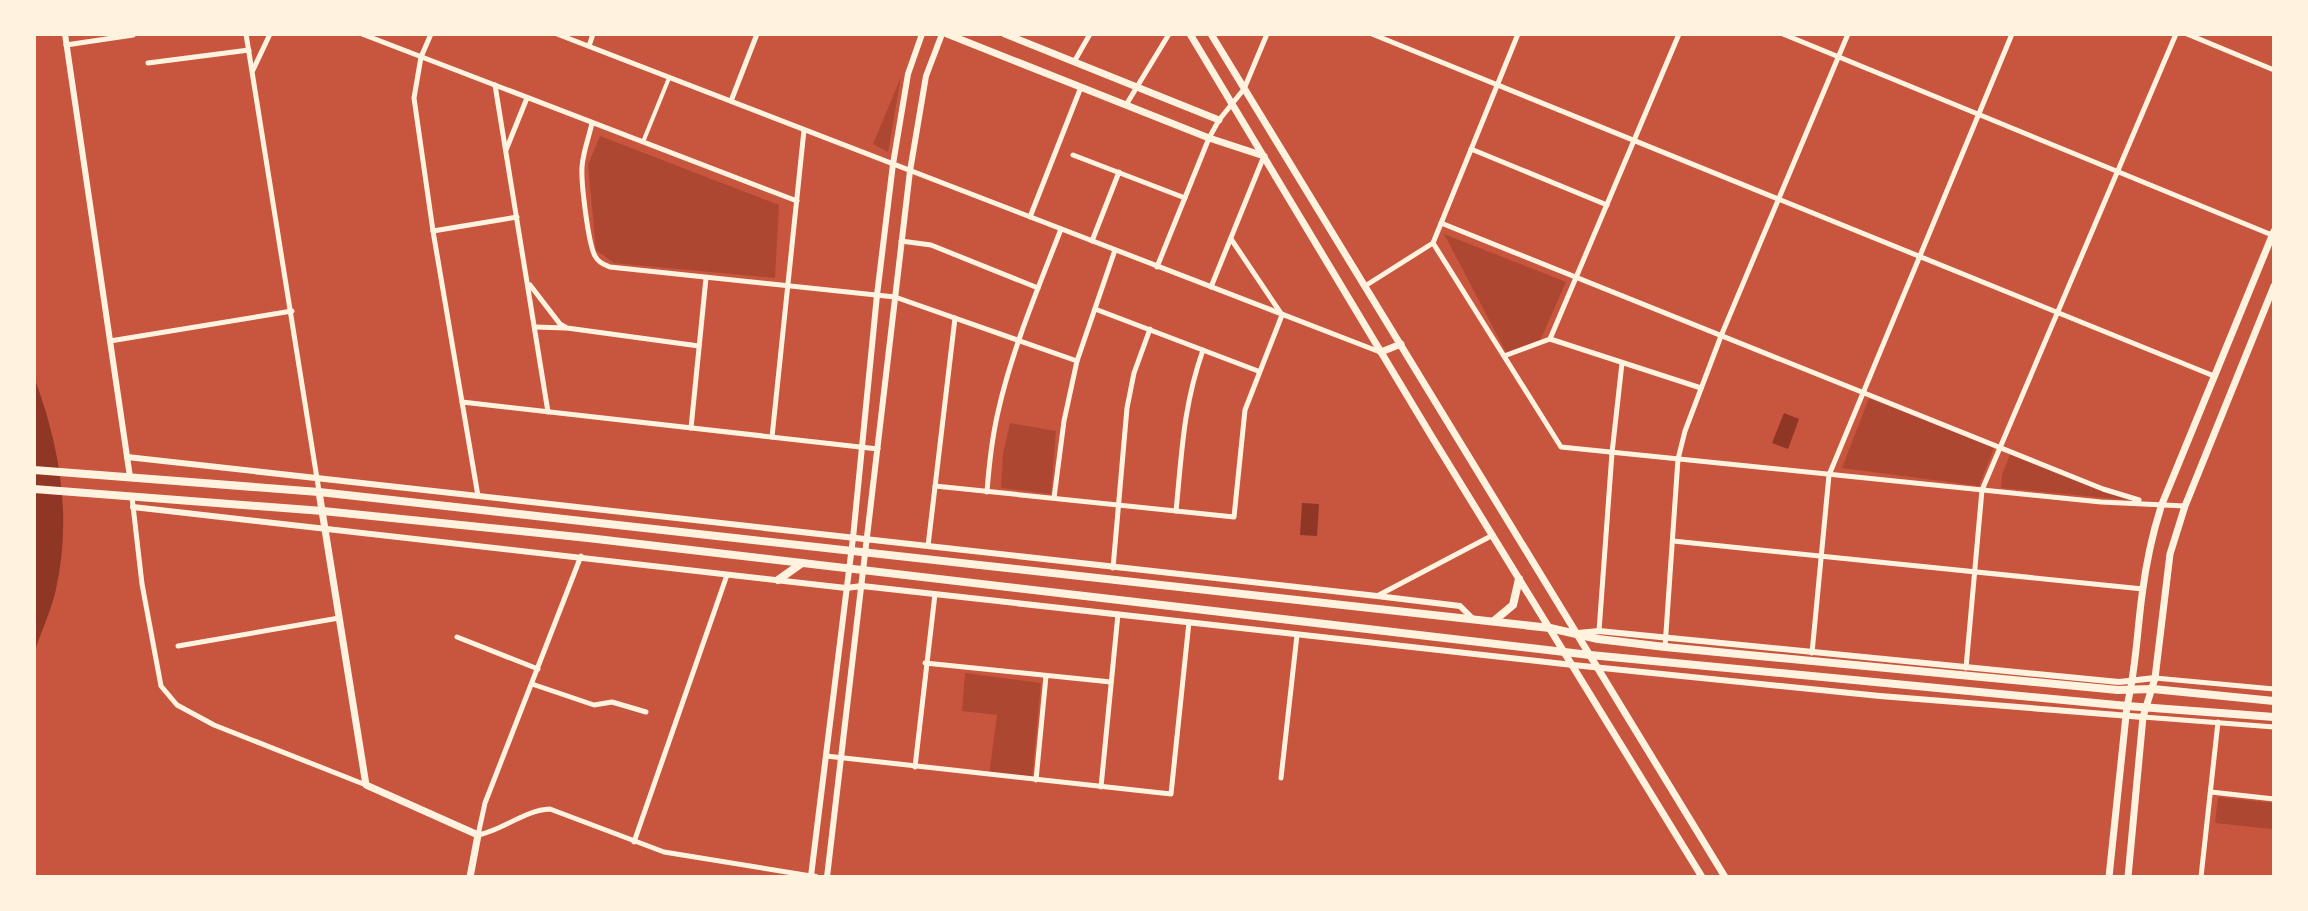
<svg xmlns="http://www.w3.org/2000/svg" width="2308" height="911" font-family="'Archivo Narrow',sans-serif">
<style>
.green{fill:#ae4732}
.water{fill:#8f3625}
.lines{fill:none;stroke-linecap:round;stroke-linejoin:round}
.pedestrian{stroke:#fff3e0;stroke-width:4}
.minor{stroke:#fff3e0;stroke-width:5}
.tertiary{stroke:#fff3e0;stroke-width:6}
.secondary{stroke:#fff3e0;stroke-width:7}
.trunk{stroke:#fff3e0;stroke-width:8}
</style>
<rect width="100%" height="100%" fill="#c8553d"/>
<g class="green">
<polygon points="901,77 888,152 873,144"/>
<polygon points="600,136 779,205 775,278 614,263 596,250 588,165"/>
<polygon points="1444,234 1566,282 1540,341 1507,354"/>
<polygon points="1869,398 1994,448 1979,486 1842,468"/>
<polygon points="1010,423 1056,431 1051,494 1001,488 1003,454"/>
<polygon points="2010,454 2129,500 2001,488 2002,475"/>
<polygon points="965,673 1041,683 1032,779 989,775 997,715 962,711"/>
<polygon points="2218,797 2274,803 2272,829 2215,823"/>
</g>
<g class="water">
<path d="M34 377C60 446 72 517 56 589 51 611 41 632 34 653Z"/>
<polygon points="1784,413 1799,419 1788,449 1772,443"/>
<polygon points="1302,503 1319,504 1317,536 1300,535"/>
</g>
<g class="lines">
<polyline class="pedestrian" points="643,142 669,78"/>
<g class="minor">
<polyline points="246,34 319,491"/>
<polyline points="362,34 797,201"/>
<polyline points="431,34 421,57 414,98 433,231 478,496"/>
<polyline points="557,34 1380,352"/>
<polyline points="1372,34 2214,376"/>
<polyline points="1783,34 2272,235"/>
<polyline points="2187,34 2274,70"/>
<polyline points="66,45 133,35"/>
<polyline points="589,46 593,34"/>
<polyline points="1074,62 1090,34"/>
<polyline points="148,63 249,50"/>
<polyline points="253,70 270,34"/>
<polyline points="495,85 548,412"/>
<polyline points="731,101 757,34"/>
<polyline points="1126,105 1169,34"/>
<path d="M592 123C589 137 583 152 582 167 581 182 588 243 595 256 598 262 603 264 610 267L895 297 1077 361"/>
<polyline points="1471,149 1607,205"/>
<polyline points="506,150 527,98"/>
<polyline points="1073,155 1185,198"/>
<polyline points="1030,217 1081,87"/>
<polyline points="1441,223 2103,489 2139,500"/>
<polyline points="433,231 517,217"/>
<polyline points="901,241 931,245 1038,288"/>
<polyline points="1092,241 1119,172"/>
<polyline points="1433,243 1561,447 2101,502 2185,506"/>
<polyline points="1157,267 1209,138 1219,120 1244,89 1267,34"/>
<polyline points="530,285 560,324 567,328 699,346"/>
<polyline points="1365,286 1433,243 1518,34"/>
<polyline points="1211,287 1264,156"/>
<polyline points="1095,309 1258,371"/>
<polyline points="535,327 566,328"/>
<polyline points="1550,339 1679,34"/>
<polyline points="1550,339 1701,388"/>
<polyline points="110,341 292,311"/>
<polyline points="1504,356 1550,339"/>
<polyline points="462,402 878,449"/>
<polyline points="691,428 706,278"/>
<polyline points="772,437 804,130"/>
<polyline points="935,486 1234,517 1245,410 1282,315 1231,239"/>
<path d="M987 492C989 465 992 438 998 412 1012 349 1038 289 1061 229"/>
<polyline points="132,497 142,584 161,686 177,705 214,725 366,785"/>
<polyline points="1054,498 1064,421 1077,361 1115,250"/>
<path d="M1176 511C1182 452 1183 407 1203 350"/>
<polyline points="1673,541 2143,589"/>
<polyline points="928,546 955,318"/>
<path d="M581 556 485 803 478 835C503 830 525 810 550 809L664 852 811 876"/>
<polyline points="1113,568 1127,408 1134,373 1150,329"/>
<polyline points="1377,596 1493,535"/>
<polyline points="1599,631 1612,453 1622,363"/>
<polyline points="457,637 538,669"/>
<polyline points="178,646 339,618"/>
<polyline points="1665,647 1678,459 1685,431 1721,336 1848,34"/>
<polyline points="1812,653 1829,475 2012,34"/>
<polyline points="925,663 1111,682"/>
<polyline points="1966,668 1982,490 2176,34"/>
<polyline points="2155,678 2274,689"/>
<polyline points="532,684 594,705 612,702 646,712"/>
<polyline points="2143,717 2274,727"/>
<polyline points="826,756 1171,794 1189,622"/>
<polyline points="915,767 935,594"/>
<polyline points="1281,778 1297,635"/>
<polyline points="1036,780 1046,676"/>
<polyline points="1101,787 1118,614"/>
<polyline points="2211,792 2274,799"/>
<polyline points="634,842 727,575"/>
<polyline points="2201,877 2218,722"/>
</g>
<g class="tertiary">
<polyline points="65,34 130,477"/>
<polyline points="127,457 1377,596 1460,606 1473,619"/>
<polyline points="133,507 846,588 862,586 1573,665 1880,696 2143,717"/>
<polyline points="1578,633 1599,631 2119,682 2155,678"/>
<polyline points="816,877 811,876 853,538 877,295 893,164 908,74 922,34"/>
<polyline points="827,877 910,171 926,76 942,34"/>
</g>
<g class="secondary">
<polyline points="947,34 1209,138 1264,156"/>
<polyline points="1005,34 1219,120"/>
<polyline points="1190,34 1432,437 1702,877"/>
<polyline points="1211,34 1725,877"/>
<polyline points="1381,352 1401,344"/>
<polyline points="319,492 366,785 478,835 470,877"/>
<path d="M2109 877 2127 706C2136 669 2137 632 2142 595 2146 564 2152 534 2162 504L2274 231"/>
<polyline points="2128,877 2143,717 2155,678 2170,554 2185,506 2274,286"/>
</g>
<g class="trunk">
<polyline points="34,470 319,492 1550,628 1598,639 1665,647 2118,690 2153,689 2274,701"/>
<polyline points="34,489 323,511 588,538 1590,655 2127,706 2274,717"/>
<polyline points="778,580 802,563"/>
<polyline points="1495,620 1513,605 1519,579"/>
</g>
</g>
<rect width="2308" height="911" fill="none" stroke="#fff3e0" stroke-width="72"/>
</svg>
